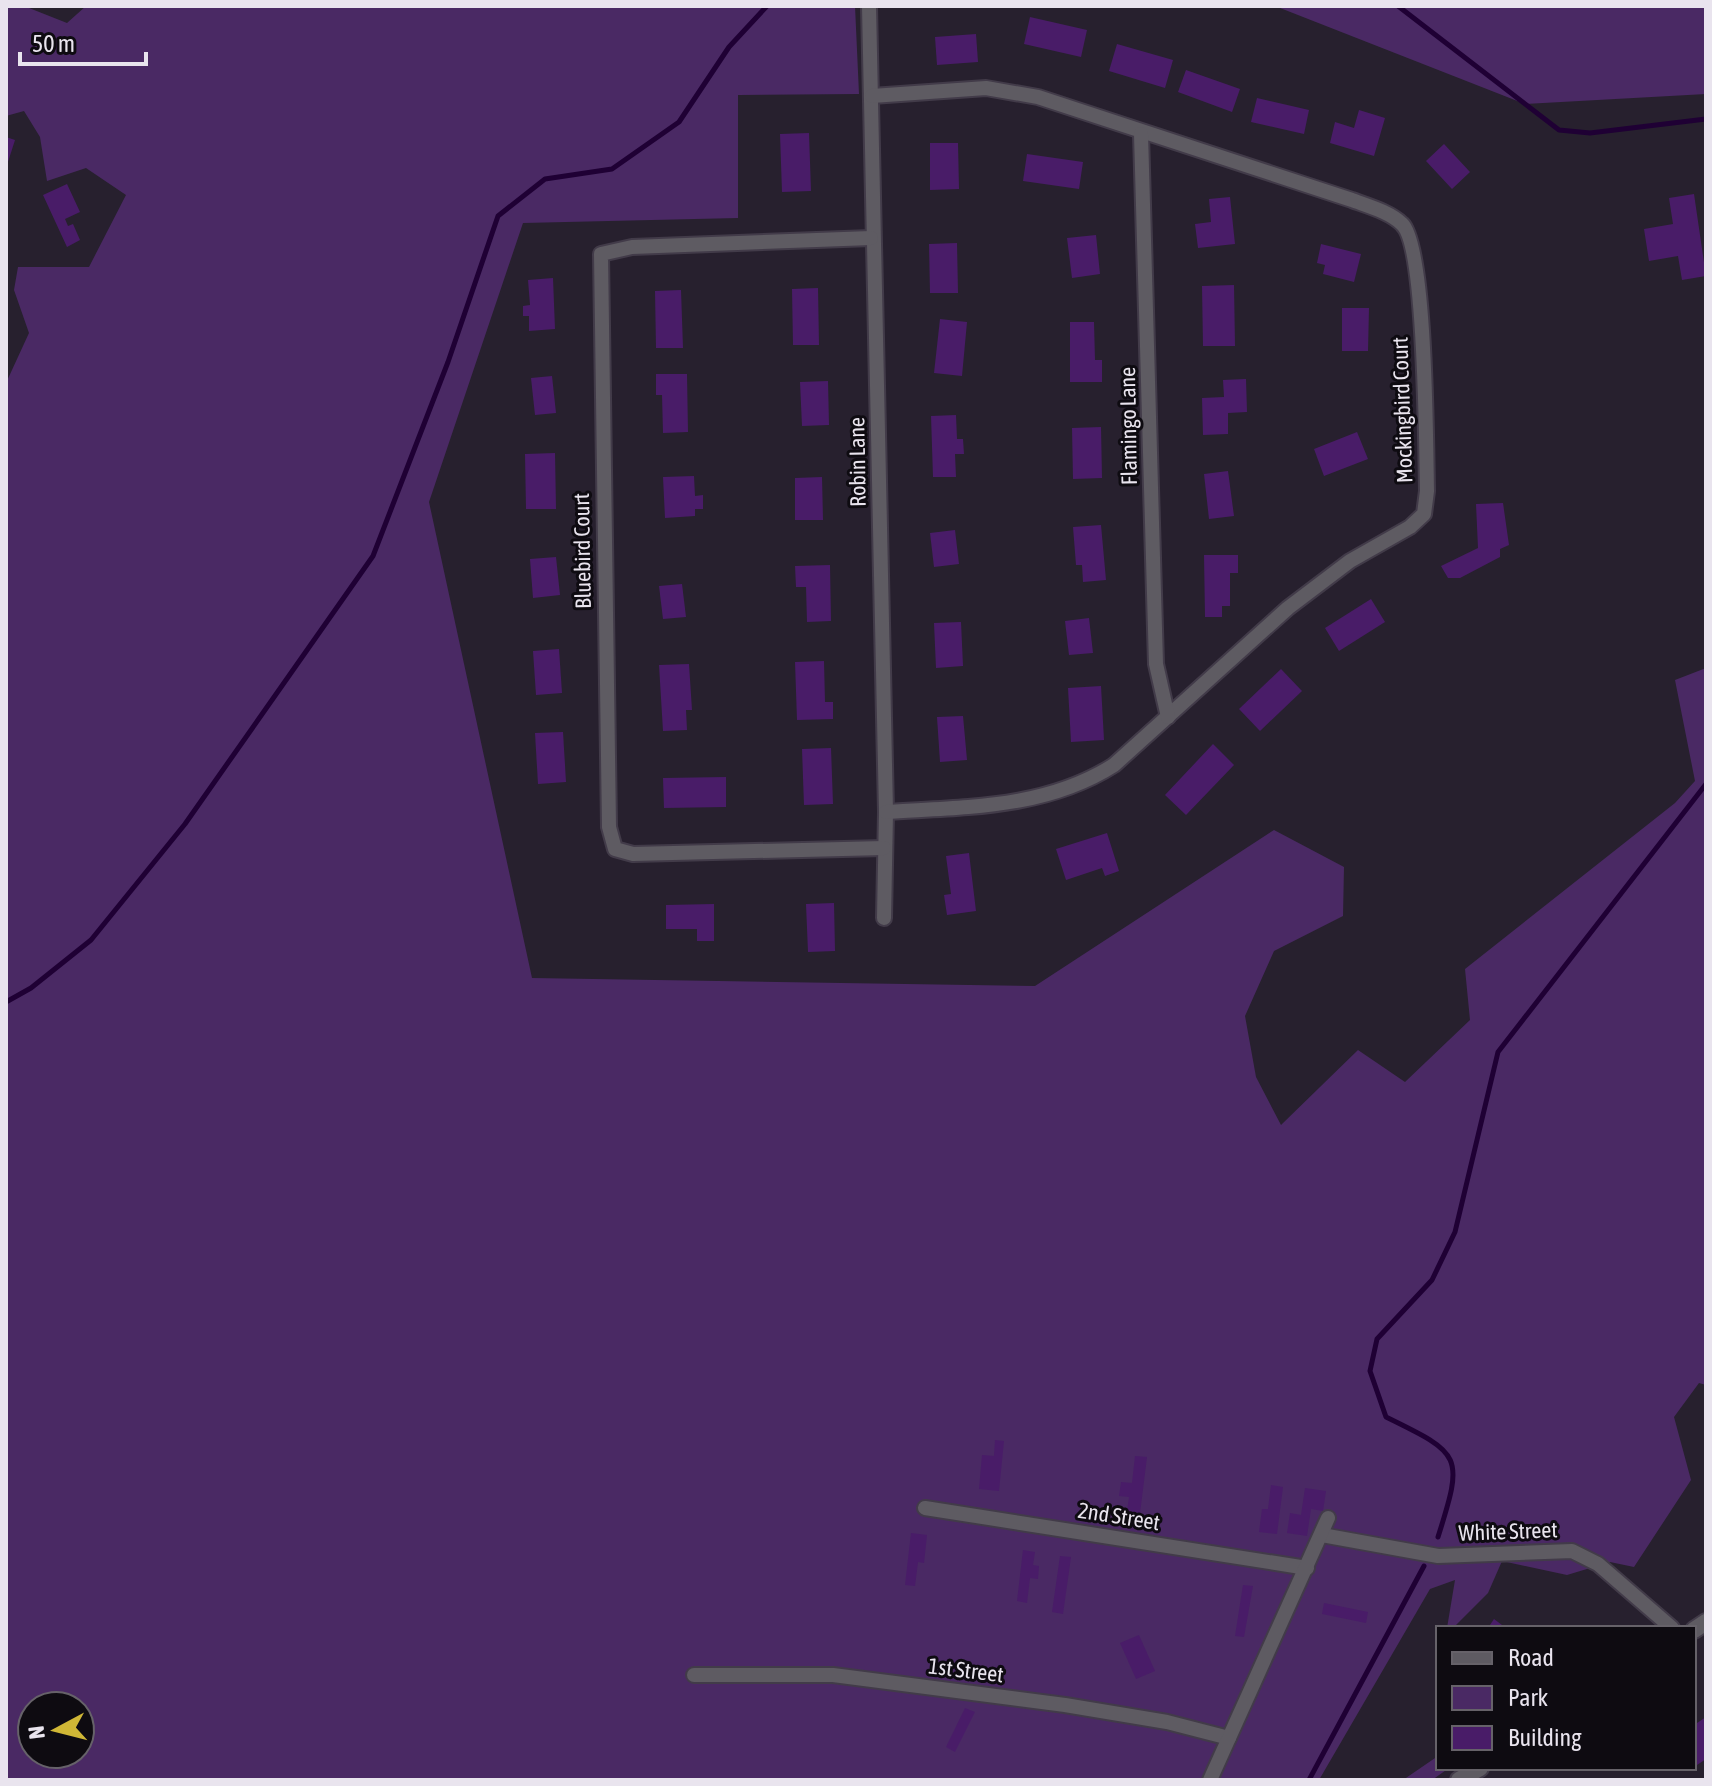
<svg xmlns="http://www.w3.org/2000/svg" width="1712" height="1786" font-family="'Asap Condensed',sans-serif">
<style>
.green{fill:#4a2964;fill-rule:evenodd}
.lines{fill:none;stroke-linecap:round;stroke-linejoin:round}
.stream{stroke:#1f0034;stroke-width:5}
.building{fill:#491c68}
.minor-casing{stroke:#423b49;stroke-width:18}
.tertiary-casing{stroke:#423b49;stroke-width:20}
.minor{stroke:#5e5b62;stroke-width:14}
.tertiary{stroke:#5e5b62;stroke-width:16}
.labels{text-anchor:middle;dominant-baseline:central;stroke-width:6;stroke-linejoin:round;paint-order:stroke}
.street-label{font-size:22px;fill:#e9e4ee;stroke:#0e0b11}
</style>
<rect width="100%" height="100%" fill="#27202e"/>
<g class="green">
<path d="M8 6H24L67 23 86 6H855L859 94 738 95V218L523 223 429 502 532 978 1035 986 1274 830 1344 867 1343 916 1274 951 1245 1016 1256 1077 1281 1125 1358 1050 1405 1082 1470 1020 1465 969 1675 803 1695 781 1675 680 1706 668V1385L1699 1383 1674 1417 1691 1480 1634 1567 1610 1562 1567 1575 1502 1561 1488 1593 1453 1628H1447L1455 1580 1430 1589 1319 1780H6V383L29 333 14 290 18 267H89L126 195 86 168 47 181 40 137 24 111 6 116ZM32 1706H80V1754H32Z"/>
<polygon points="1275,6 1706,6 1706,94 1525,104"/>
<polygon points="1438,1756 1438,1768 1449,1768 1432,1780 1403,1780"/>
</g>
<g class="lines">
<g class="stream">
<polyline points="1398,6 1559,130 1590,133 1706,119"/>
<polyline points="6,1002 31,988 91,940 185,824 373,556 448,362 498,216 545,179 612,169 679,122 729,47 767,6"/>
<path d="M1438 1537C1464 1455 1462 1454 1386 1417L1370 1371 1377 1339 1432 1280 1455 1232 1498 1052 1706 784"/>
<polyline points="1309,1780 1424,1566"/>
</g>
</g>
<g class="building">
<polygon points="1030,17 1087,30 1081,57 1024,44"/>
<polygon points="976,34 978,62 937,65 935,37"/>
<polygon points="1117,44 1173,60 1165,88 1109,71"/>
<polygon points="1186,70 1240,89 1232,112 1178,92"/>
<polygon points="1257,98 1309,110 1304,134 1251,122"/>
<polygon points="1359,110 1385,118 1374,156 1330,143 1335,122 1354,128"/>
<polygon points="809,133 811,191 782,192 780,134"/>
<polygon points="6,137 15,140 7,165 6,165"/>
<polygon points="930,143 958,143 959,189 930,190"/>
<polygon points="1444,144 1470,172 1452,189 1426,161"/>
<polygon points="1027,154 1083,162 1079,189 1023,181"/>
<polygon points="67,184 80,212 65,219 68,226 73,224 80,240 67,247 43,195"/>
<polygon points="1694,194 1706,276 1682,280 1678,256 1649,261 1644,229 1673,224 1669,198"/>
<polygon points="1230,197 1235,244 1198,248 1195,224 1211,222 1209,199"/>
<polygon points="1096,235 1100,274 1072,278 1067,238"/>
<polygon points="957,243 958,293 930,293 929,244"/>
<polygon points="1321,244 1361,254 1354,282 1323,274 1325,265 1317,263"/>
<polygon points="553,278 555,329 529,331 529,316 523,316 523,306 530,305 528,280"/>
<polygon points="1234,285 1235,346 1203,346 1202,286"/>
<polygon points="818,288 819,345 793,345 792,289"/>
<polygon points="681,290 683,348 656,348 655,291"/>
<polygon points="1342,308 1369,308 1368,351 1342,351"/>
<polygon points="940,319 967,322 962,376 934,373"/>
<polygon points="1070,322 1094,322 1095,360 1102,360 1102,382 1070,382"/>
<polygon points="656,374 687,374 688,432 663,433 662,395 656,395"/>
<polygon points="552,376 556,413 535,415 531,378"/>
<polygon points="1246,379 1247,412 1228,413 1228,434 1203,435 1202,398 1224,397 1223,380"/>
<polygon points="828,381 829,425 802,426 800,382"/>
<polygon points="956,415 957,439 963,439 964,454 955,454 956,477 933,477 931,416"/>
<polygon points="1101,427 1102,478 1073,479 1072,428"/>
<polygon points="1357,432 1368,459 1324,476 1314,449"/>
<polygon points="555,453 556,509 526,509 525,454"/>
<polygon points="1228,471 1234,516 1209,519 1204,474"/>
<polygon points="694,476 695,496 703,495 703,509 695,509 695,516 665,518 663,477"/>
<polygon points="822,477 823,520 795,520 795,478"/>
<polygon points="1503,503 1509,545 1500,549 1500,557 1460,578 1448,578 1441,566 1478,548 1476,504"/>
<polygon points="1101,525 1106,580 1083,582 1082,565 1076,565 1073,527"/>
<polygon points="955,530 959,564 934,567 930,533"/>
<polygon points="1204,555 1238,555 1238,573 1230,573 1230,606 1222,606 1222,617 1205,617"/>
<polygon points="556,557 560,595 533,598 530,559"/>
<polygon points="830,565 831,621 807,622 806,587 796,587 795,566"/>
<polygon points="682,584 686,617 663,619 659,586"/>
<polygon points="1371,599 1385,622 1339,651 1325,628"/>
<polygon points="1089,618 1093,653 1069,655 1065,621"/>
<polygon points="961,622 963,666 936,668 934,623"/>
<polygon points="559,649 562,693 536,695 533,651"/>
<polygon points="824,661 825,702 833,702 833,719 797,720 795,662"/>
<polygon points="689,664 692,710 686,710 687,730 663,731 659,665"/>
<polygon points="1281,669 1302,691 1260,731 1239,709"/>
<polygon points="1101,686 1104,740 1071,742 1068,688"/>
<polygon points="963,716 967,760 940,762 937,717"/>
<polygon points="563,732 566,782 538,784 535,733"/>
<polygon points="1213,744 1234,765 1186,815 1165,795"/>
<polygon points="831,748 833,804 804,805 802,749"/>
<polygon points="726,777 726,807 664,808 663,778"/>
<polygon points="1107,833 1119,871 1105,876 1102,868 1066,880 1056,849"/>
<polygon points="969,853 976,911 947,915 944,895 951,894 946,856"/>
<polygon points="834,903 835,951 808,952 806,904"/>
<polygon points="714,904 714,941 697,941 697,929 666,929 666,905"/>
<polygon points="995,1440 1004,1441 999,1491 979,1489 982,1455 994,1456"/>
<polygon points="1135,1456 1147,1457 1140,1513 1127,1511 1129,1497 1119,1496 1121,1482 1132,1483"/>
<polygon points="1271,1485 1283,1487 1277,1534 1259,1532 1262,1509 1268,1509"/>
<polygon points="1305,1488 1326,1491 1323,1511 1311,1509 1307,1536 1287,1533 1290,1513 1301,1515"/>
<polygon points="911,1533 927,1535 924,1563 918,1562 915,1586 905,1585"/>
<polygon points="1023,1550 1035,1552 1033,1565 1039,1566 1038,1579 1030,1578 1027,1603 1017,1601"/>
<polygon points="1060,1556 1071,1557 1063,1614 1052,1612"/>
<polygon points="1243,1585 1253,1586 1244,1637 1235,1636"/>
<polygon points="1324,1603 1368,1612 1366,1623 1322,1614"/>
<polygon points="1494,1619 1506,1628 1488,1628"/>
<polygon points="1139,1635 1155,1671 1136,1679 1120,1643"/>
<polygon points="965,1708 975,1712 955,1752 946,1747"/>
<polygon points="1706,1717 1706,1759 1697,1765 1694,1725"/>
</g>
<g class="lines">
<defs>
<g id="minor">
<polyline points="869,6 886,812 884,918"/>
<path d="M872 96 986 88 1038 97 1352 200C1368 206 1390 212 1402 224 1426 246 1426 448 1427 491L1424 514 1410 527 1350 561 1288 608 1114 765C1045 809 964 807 886 812"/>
<polyline points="1141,134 1156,664 1168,717"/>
<polyline points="871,238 632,247 601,254 609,827 615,849 633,854 884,848"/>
<polyline points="925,1508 1307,1568"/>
<polyline points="1322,1535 1438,1556 1572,1551 1598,1564 1672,1628"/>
<polyline points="694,1675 833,1675 1065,1705 1167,1722 1229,1738"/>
<polyline points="1210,1780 1328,1518"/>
</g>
<g id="tertiary">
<polyline points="1694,1630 1706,1622"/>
<polyline points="1459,1780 1480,1768"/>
</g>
</defs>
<use href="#minor" class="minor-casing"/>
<use href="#tertiary" class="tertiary-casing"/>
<use href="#minor" class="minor"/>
<use href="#tertiary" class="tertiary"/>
</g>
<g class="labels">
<g class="street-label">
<text transform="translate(1402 410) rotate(-92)">Mockingbird Court</text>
<text transform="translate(1128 426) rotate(-91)">Flamingo Lane</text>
<text transform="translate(857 462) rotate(-91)">Robin Lane</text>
<text transform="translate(582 551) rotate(-91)">Bluebird Court</text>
<text transform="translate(1119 1516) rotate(9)">2nd Street</text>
<text transform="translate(1508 1531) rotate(-2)">White Street</text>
<text transform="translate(966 1670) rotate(7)">1st Street</text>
</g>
</g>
<rect width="1712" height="1786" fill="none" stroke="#e9e4ee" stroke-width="16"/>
<rect x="1436" y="1626" width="260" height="144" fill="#0e0b11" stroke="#666269" stroke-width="2"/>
<rect x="1452" y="1652" width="40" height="12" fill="#5e5b62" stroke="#666269" stroke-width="2"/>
<text x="1508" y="1666" font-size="24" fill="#e9e4ee">Road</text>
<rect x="1452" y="1686" width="40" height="24" fill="#4a2964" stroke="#666269" stroke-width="2"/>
<text x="1508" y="1706" font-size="24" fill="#e9e4ee">Park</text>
<rect x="1452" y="1726" width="40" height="24" fill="#491c68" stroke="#666269" stroke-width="2"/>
<text x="1508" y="1746" font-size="24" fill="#e9e4ee">Building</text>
<g transform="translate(56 1730) rotate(263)"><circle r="38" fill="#0e0b11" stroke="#666269" stroke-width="2"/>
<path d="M0-6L14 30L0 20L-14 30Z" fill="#d0b736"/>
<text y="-12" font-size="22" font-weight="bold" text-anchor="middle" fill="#e9e4ee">N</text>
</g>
<path d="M20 52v12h126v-12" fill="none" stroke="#e9e4ee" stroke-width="4"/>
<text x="32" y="52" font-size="24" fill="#e9e4ee" stroke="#0e0b11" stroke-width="6" paint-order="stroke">50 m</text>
</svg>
